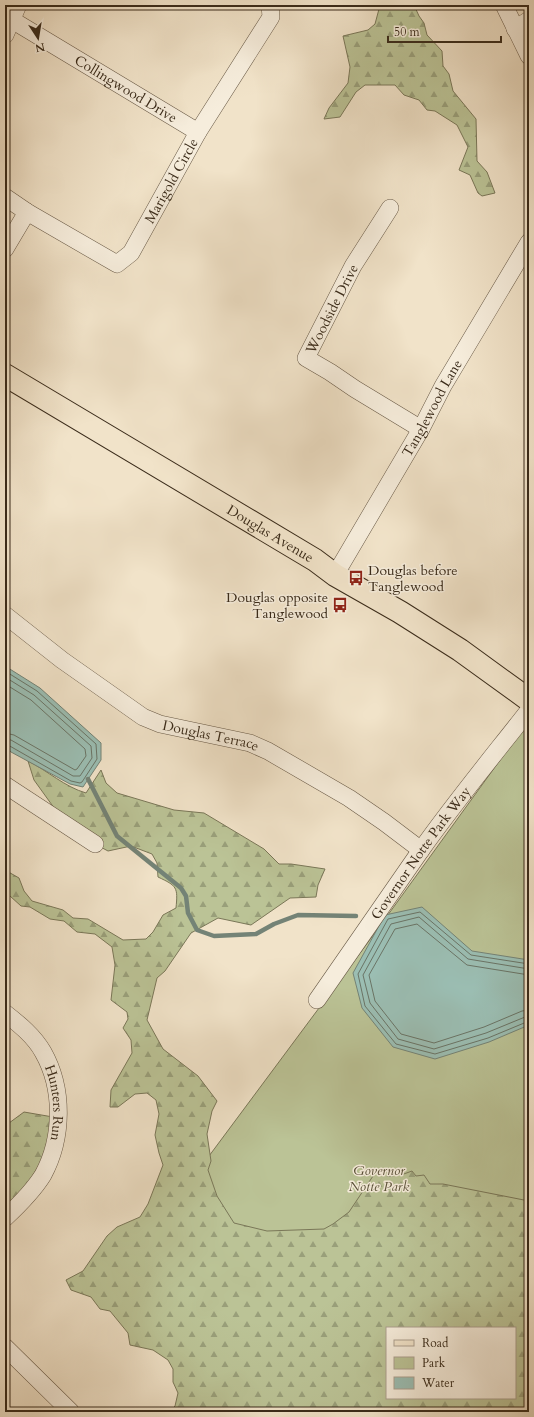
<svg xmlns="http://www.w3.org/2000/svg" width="534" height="1417" font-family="Cardo,serif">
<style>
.green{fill:#bbc396;stroke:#7a7758;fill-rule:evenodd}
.forest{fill:url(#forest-firs);stroke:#7a7758;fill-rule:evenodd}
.water{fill:#9bbeb3;stroke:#748376}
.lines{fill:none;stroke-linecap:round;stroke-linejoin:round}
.shore{stroke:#6a7466;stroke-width:1}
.stream{stroke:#748376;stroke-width:4.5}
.minor-casing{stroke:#685946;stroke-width:18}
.major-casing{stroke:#3a2b1a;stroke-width:24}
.minor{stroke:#f6eddc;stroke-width:17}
.major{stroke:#f1e3c9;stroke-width:22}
.labels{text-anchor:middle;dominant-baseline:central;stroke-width:3;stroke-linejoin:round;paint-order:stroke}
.street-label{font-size:14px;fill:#3a2b1a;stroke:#f6eddc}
.poi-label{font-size:14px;fill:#3a2b1a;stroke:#f6eddc;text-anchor:start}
.park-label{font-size:14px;font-style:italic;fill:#5a5139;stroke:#f6eddc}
</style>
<defs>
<pattern id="forest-firs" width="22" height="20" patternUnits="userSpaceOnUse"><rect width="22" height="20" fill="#bbc396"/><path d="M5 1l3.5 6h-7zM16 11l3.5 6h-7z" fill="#999f7a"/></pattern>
</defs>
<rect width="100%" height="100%" fill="#f1e3c9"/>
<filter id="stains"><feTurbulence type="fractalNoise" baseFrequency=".005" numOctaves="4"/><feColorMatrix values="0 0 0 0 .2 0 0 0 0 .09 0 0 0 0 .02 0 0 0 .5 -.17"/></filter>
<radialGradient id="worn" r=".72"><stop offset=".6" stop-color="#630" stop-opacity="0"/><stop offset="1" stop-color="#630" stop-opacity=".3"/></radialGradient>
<path class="green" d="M529 720V1412H239L102 1300 377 930ZM387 1328H515V1398H387Z"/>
<g class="forest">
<polygon points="378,5 414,5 419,16 424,23 427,35 442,51 443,66 449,74 453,91 476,119 477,161 487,172 495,193 482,196 478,193 470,175 459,170 468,147 457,125 435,111 427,110 419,100 404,95 395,85 365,85 356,92 340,117 324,119 329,108 348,83 350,67 343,36 368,30 375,24 379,9"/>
<path d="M28 761C48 771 65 787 86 793L101 770 106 783 117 793 174 810 204 813 264 849 279 864H291L325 869 318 885 316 897 290 898 251 925 218 918 191 933 165 971 157 978 147 1020 163 1049 198 1076 217 1101 212 1111 207 1134 211 1161 208 1170 217 1196 234 1223 267 1231 324 1229 333 1224 349 1212 377 1170C387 1173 392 1170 401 1175L412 1171 416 1176 424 1175 430 1184H443L529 1201V1412H169L175 1406 178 1393 173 1382V1369L168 1360 153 1350 130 1345 128 1333 110 1311 100 1309 91 1297 71 1290 66 1280 83 1271 107 1236 117 1227 140 1217 148 1204 163 1165 159 1153 155 1135 159 1114 156 1100 147 1093 135 1094 118 1107H110L111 1090 132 1053 131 1040 123 1028 128 1019 127 1012 111 1000 115 965 112 947 95 934 77 932 64 921 50 919 30 907 21 906 10 896 5 895V870L19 878 24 891 32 901 63 910 73 918 88 919 123 940 146 939 153 932 163 915 176 908C178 887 177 886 158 877L157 863 152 854 131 846 108 851 95 844 57 812 34 780ZM387 1328H515V1398H387Z"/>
<polygon points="24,1112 53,1117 54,1140 5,1222 5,1126"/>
</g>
<g class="water">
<polygon points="5,666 40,688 101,743 101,760 83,787 70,784 11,752 5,747"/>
<polygon points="422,907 472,951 529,960 529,1025 489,1042 435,1059 393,1047 362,1008 353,973 385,915"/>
</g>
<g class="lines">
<g class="shore">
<polyline points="5,671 37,691 96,744 97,759 82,782 80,783 71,781 8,745 5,744"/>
<polyline points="5,677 34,695 91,746 92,758 80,776 73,776 11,740 5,739"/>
<polyline points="5,684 31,700 85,749 86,756 77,769 75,770 14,735 5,733"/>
<polyline points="529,964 471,955 420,912 388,919 358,974 365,1006 396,1044 435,1054 488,1038 529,1021"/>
<polyline points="529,969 468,959 419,917 391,924 363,975 370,1003 398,1039 434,1049 486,1033 525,1017 529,1016"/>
<polyline points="529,975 467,965 417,924 395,929 369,975 375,1001 401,1034 434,1043 484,1027 522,1011 529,1010"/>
</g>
<polyline class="stream" points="88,779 117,836 181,888 186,896 188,913 197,930 214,936 256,934 274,924 298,915 356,916"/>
<defs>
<g id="minor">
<polyline points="504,5 529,56"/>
<path id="s1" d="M12 20 198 132"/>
<polyline points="515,29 529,20"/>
<polyline points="5,35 18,5"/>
<path id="s2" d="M5 197 27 212 117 264 131 253 198 132 271 17 270 5"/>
<polyline points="390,208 353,266 306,358 330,372 355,389 421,429"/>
<polyline points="5,249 27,212"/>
<path id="s3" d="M335 575 421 429 443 386 529 242"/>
<path id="s4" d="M5 615 62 660 143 717 160 724 250 743 268 751 349 798 384 822 421 850"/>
<polyline points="5,785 95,844"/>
<path id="s5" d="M317 1000C352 950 386 900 421 850 455 802 493 756 529 710"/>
<path id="s6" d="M5 1013C19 1024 34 1036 43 1052 64 1089 63 1138 43 1175 33 1191 19 1205 5 1218"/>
<polyline points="5,1347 71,1412"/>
</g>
<g id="major">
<path id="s7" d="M5 375 315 560 335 575 400 612 460 650 529 700"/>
</g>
</defs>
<use href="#minor" class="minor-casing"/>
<use href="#major" class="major-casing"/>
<use href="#minor" class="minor"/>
<use href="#major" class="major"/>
</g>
<defs>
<symbol id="bus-bare" viewBox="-9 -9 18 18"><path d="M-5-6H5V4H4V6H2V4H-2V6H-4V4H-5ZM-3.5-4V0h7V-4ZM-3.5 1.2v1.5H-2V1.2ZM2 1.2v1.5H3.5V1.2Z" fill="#8f2418" stroke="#f6eddc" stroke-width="2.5" paint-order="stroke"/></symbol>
</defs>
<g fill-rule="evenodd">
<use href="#bus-bare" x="345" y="567" width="22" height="22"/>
<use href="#bus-bare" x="329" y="594" width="22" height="22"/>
</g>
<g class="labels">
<g class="street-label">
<text stroke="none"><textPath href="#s1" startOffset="133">Collingwood Drive</textPath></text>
<text stroke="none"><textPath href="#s2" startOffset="231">Marigold Circle</textPath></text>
<text transform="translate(332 309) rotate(-63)">Woodside Drive</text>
<text stroke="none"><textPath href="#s3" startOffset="193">Tanglewood Lane</textPath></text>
<text stroke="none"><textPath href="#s7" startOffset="309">Douglas Avenue</textPath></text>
<text stroke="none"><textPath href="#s4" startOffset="242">Douglas Terrace</textPath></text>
<text stroke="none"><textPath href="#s5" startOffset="180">Governor Notte Park Way</textPath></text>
<text stroke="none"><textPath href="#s6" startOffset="108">Hunters Run</textPath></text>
</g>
<g class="poi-label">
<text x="368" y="570">Douglas before<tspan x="368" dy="16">Tanglewood</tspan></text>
<text x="328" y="597" text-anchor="end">Douglas opposite<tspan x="328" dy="16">Tanglewood</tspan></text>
</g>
<g class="park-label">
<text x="379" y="1170">Governor<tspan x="379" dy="16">Notte Park</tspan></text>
</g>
</g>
<rect width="534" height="1417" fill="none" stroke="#f1e3c9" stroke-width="20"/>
<rect x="6" y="6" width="522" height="1405" fill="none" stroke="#3a2b1a" stroke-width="2"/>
<rect x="10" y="10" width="514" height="1397" fill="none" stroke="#3a2b1a"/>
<rect x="386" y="1327" width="130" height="72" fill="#f6eddc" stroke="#ab9f8e"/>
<rect x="394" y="1340" width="20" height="6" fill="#f1e3c9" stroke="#ab9f8e"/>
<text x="422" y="1347" font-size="12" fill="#3a2b1a">Road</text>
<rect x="394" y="1357" width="20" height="12" fill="#bbc396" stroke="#ab9f8e"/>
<text x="422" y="1367" font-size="12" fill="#3a2b1a">Park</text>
<rect x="394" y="1377" width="20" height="12" fill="#9bbeb3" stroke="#ab9f8e"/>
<text x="422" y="1387" font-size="12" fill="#3a2b1a">Water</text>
<g transform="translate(38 38) rotate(168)" stroke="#f6eddc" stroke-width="3" paint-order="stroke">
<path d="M0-3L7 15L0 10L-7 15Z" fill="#3a2b1a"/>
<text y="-6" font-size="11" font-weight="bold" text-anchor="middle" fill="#3a2b1a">N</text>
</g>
<path d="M388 36v6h113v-6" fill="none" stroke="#3a2b1a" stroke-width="2"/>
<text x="394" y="36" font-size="12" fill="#3a2b1a" stroke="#f6eddc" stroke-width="3" paint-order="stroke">50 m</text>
<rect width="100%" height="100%" filter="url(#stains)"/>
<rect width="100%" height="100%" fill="url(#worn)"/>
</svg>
